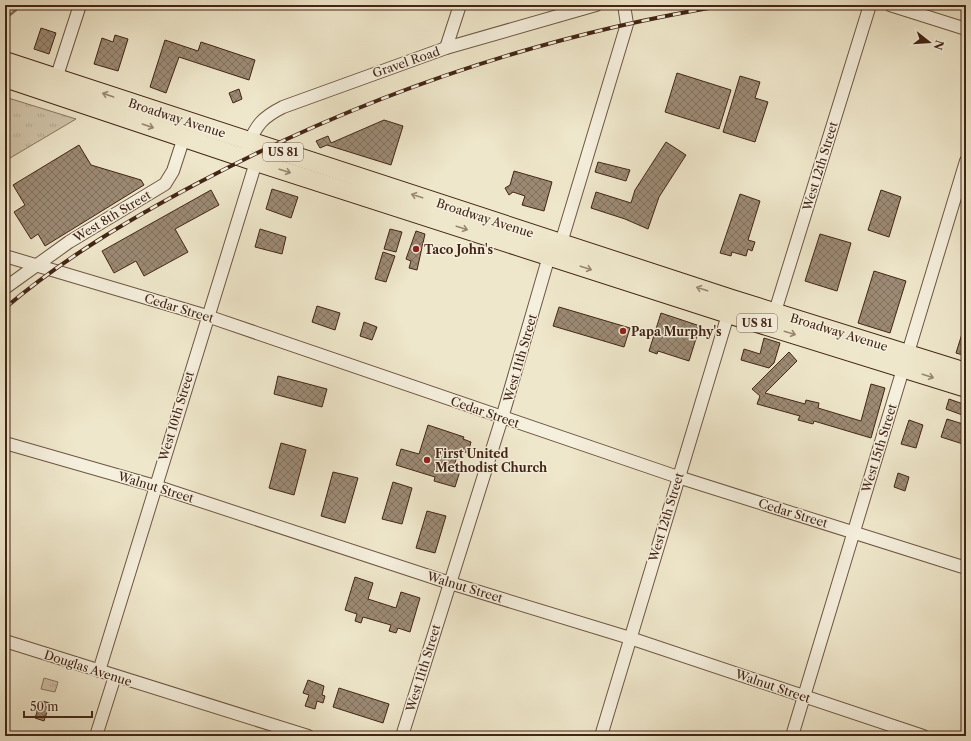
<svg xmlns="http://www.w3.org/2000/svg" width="971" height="741" font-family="'Libre Caslon Text',serif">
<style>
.grass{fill:url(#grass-tufts);stroke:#8a7660}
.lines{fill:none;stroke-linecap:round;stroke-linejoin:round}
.stream{stroke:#86725d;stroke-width:2.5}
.building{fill:url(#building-cross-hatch);stroke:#422515}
.minor-casing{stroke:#6d5642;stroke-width:14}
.highway-casing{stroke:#422515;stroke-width:20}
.minor{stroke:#f5efdd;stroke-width:12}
.highway{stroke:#efe7cb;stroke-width:18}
.rail-casing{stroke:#422515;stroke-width:4}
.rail{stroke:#f5efdd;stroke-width:2.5;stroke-dasharray:8;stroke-linecap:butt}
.oneway{stroke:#988670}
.poi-dot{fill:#8f2418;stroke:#f5efdd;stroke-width:1.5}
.labels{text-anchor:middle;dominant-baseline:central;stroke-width:3;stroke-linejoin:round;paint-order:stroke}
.shield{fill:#f5efdd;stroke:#786251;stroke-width:1}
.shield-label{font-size:11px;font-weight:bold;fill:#422515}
.street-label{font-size:12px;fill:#422515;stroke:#f5efdd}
.poi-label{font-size:12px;font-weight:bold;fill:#422515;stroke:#f5efdd;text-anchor:start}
</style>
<defs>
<pattern id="grass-tufts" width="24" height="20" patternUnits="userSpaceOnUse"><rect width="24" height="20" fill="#d2c6ac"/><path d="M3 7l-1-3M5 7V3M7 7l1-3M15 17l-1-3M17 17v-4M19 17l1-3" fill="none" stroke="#b6aa93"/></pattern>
<pattern id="building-cross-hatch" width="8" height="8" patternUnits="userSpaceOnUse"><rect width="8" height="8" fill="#9c8a74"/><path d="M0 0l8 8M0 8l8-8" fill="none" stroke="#81715e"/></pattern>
</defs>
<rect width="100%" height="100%" fill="#efe7cb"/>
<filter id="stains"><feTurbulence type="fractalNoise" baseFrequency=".005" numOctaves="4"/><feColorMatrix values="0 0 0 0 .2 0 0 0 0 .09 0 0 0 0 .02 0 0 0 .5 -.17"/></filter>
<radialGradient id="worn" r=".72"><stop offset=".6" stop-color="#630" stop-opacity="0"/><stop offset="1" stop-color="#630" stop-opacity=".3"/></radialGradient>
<g class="grass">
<polygon points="5,97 76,119 5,161"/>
<polygon points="44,678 58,682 55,692 41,689"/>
</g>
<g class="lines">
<polyline class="stream" points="5,19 22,5"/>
</g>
<g class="building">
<polygon points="41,28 56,33 49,54 34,49"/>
<polygon points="115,35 128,39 118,71 94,64 102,38 113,42"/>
<polygon points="165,40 198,51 201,42 255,60 249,80 179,57 166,93 150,87"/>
<polygon points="677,73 731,90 719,129 665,112"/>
<polygon points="740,76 760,82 755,98 768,102 755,142 723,132"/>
<polygon points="239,89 242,99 233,103 229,93"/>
<polygon points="384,120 403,126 391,165 327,145 320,148 316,141 328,136 331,143"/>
<polygon points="666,142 686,155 659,197 648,229 625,219 591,208 596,192 631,203 635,190"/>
<polygon points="79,145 91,165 141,180 144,185 45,246 38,234 31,239 14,212 25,205 13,185"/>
<polygon points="598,162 630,170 626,181 595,172"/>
<polygon points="514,171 552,182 544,211 522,205 525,196 513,192 509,195 505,188 510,185"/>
<polygon points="272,189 298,197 291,218 266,209"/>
<polygon points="211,190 219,205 175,229 188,252 144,276 136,261 114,273 102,251"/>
<polygon points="881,190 901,197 889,237 868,230"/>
<polygon points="740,194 760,201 748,240 755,242 752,251 748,249 746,256 732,252 731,256 720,253"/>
<polygon points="260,229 286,237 282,254 255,247"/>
<polygon points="390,229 402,232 396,252 384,249"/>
<polygon points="416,231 425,234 417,270 409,268 411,261 406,259"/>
<polygon points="820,234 851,243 837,291 805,281"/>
<polygon points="383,252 395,256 386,282 375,279"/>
<polygon points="874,271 906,281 890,333 858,323"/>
<polygon points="317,306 340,313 335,330 312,322"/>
<polygon points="559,307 630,328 624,347 553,326"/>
<polygon points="661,313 700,326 689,361 658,351 657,354 649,351"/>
<polygon points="966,321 966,356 956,353"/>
<polygon points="364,322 377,327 372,340 360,336"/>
<polygon points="764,338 780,343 774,363 769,368 741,360 744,349 760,354"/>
<polygon points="789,352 797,361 765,393 805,404 806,400 819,403 818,408 861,421 871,384 885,388 871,438 814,421 813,424 798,420 800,416 757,404 760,396 752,389"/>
<polygon points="278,376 327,389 322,407 274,394"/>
<polygon points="949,399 966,405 965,416 946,409"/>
<polygon points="947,419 966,425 966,445 941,437"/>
<polygon points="909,420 923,425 916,448 901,444"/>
<polygon points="428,425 464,437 463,439 471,442 468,453 459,450 453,469 460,471 455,487 434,481 435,477 396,465 401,449 419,454"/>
<polygon points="281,443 306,450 294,495 269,488"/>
<polygon points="333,472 358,478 345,523 321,516"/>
<polygon points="898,473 909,477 905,491 894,487"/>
<polygon points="393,482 412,488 402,524 382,519"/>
<polygon points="427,511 446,516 435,553 416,548"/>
<polygon points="355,577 373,583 368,599 396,608 401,592 420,598 410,632 398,628 396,633 389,631 391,625 363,617 361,623 355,621 357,614 345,610"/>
<polygon points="308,680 324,686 322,695 325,696 323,703 317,701 315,709 305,706 309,695 303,693"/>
<polygon points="339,688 389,704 383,723 333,707"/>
<polygon points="42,701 50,703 44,721 35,718 37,712 36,704"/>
</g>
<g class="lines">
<defs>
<g id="minor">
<polyline points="890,5 966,29"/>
<polyline points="446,48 460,5"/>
<polyline points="54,85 80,5"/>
<path d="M247 146C257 125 261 118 283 107L446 48 596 5"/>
<polyline points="5,256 207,316 678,477 966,568"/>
<polyline points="5,288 69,242 165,184 173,171 186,131"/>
<polyline points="773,318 870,5"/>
<polyline points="5,443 155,486 450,583 630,638 923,736"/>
<polyline points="5,641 308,736"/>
<polyline points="99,671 256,162"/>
<polyline points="96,736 115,676"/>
<polyline points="402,736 502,418 549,256 561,243 627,24 624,5"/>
<polyline points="601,736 730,308"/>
<polyline points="792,736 966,161"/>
</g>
<g id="highway">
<polyline points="5,61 732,299 966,372"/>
<polyline points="5,78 256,162 728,314 966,388"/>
</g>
</defs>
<use href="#minor" class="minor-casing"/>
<use href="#highway" class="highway-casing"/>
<use href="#minor" class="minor"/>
<use href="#highway" class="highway"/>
<defs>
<path id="rail" d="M5 308C64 258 130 219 198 183 364 95 542 35 727 5"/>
</defs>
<use href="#rail" class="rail-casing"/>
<use href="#rail" class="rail"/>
</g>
<defs><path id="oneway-shaft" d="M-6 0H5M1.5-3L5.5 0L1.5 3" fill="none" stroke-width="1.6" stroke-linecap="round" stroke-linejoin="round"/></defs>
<g class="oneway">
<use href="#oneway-shaft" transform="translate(108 95) rotate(-161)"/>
<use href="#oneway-shaft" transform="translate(148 126) rotate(19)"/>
<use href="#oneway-shaft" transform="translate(285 171) rotate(18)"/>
<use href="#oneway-shaft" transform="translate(417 196) rotate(-162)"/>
<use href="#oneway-shaft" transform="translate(462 228) rotate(18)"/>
<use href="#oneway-shaft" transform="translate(586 268) rotate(18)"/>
<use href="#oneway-shaft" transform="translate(702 289) rotate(-162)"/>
<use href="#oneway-shaft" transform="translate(790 333) rotate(17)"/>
<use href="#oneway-shaft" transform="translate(928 376) rotate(18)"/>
</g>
<g class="poi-dot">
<circle cx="416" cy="249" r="4"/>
<circle cx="623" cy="331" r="4"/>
<circle cx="427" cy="460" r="4"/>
</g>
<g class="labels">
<g class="shield">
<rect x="263" y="143" width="40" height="18" rx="3"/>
<rect x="737" y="314" width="40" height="18" rx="3"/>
</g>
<g class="shield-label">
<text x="283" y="152">US 81</text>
<text x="757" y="323">US 81</text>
</g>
<g class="street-label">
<text transform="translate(406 62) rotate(-19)">Gravel Road</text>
<text transform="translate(177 118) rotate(18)">Broadway Avenue</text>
<text transform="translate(820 166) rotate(-73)">West 12th Street</text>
<text transform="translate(112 216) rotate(-31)">West 8th Street</text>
<text transform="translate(485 218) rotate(18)">Broadway Avenue</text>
<text transform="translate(179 308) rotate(17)">Cedar Street</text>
<text transform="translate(839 332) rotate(17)">Broadway Avenue</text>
<text transform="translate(520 358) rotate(-74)">West 11th Street</text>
<text transform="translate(485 412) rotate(19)">Cedar Street</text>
<text transform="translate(176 416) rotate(-73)">West 10th Street</text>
<text transform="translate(879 448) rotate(-73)">West 15th Street</text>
<text transform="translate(156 487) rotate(17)">Walnut Street</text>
<text transform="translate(793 513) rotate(17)">Cedar Street</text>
<text transform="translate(666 517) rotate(-73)">West 12th Street</text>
<text transform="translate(465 587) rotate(17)">Walnut Street</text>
<text transform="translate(88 668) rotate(18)">Douglas Avenue</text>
<text transform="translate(423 668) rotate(-73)">West 11th Street</text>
<text transform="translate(773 686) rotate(19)">Walnut Street</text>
</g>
<g class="poi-label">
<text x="424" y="249">Taco John's</text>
<text x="631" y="331">Papa Murphy's</text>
<text x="435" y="453">First United<tspan x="435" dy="14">Methodist Church</tspan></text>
</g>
</g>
<rect width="971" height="741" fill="none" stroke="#efe7cb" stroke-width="20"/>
<rect x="6" y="6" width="959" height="729" fill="none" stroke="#422515" stroke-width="2"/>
<rect x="10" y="10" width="951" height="721" fill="none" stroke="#422515"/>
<g transform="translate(929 42) rotate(107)" stroke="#f5efdd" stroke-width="3" paint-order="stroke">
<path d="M0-3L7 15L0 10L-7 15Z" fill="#422515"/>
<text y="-6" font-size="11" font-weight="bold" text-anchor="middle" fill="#422515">N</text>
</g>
<path d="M24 711v6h68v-6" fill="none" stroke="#422515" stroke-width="2"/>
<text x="30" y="711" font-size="12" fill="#422515" stroke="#f5efdd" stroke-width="3" paint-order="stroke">50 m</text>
<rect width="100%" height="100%" filter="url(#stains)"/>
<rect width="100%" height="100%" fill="url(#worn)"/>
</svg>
